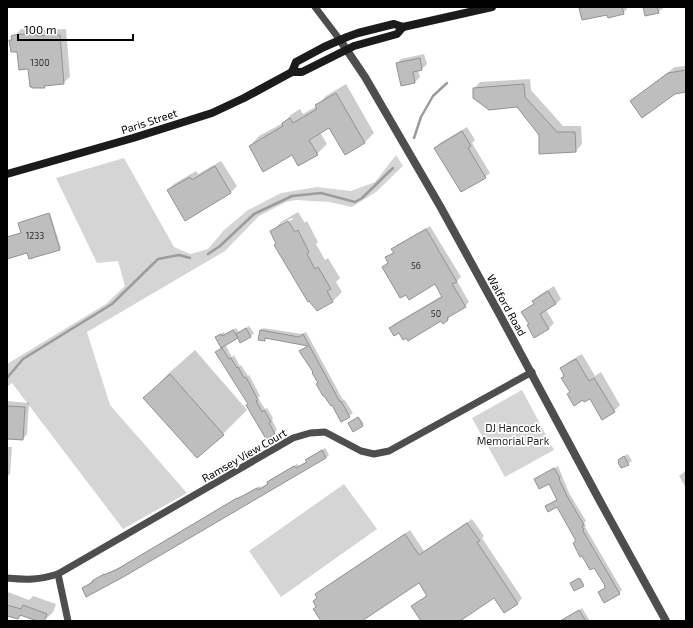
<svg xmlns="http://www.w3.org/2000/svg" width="693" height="628" font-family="'Exo 2',sans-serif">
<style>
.green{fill:#d5d5d5}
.shadow{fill:#0003;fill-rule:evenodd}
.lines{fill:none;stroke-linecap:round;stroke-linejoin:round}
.stream{stroke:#9c9c9c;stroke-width:2.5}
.building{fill:#bebebe;stroke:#929292}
.minor{stroke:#4e4e4e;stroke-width:7}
.tertiary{stroke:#4e4e4e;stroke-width:8}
.secondary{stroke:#1b1b1b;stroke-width:8}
.labels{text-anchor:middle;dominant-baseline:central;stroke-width:3.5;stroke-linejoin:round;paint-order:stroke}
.number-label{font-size:9px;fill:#303030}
.street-label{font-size:11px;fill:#000;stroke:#fff}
.park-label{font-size:11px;fill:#2c2c2c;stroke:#fff}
</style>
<rect width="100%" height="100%" fill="#fff"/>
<g class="green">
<polygon points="396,155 403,166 376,192 352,207 329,202 296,200 286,202 259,216 225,251 87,332 110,405 187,493 123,529 12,383 7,387 7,364 106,304 125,286 118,261 97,263 56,178 124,158 174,247 190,254 208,249 224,230 248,210 281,193 317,187 351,191 375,182"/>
<polygon points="522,390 554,450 505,477 472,418"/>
<polygon points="344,484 377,529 281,597 249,551"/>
</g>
<g class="shadow">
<polygon points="582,7 627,7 627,9 623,13 608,14 580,9"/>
<polygon points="644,7 665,7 658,12"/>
<polygon points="43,27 43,30 66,29 70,77 63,83 46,85 44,87 10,41 21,29"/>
<polygon points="424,54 427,64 422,69 418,70 420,77 415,82 401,85 397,64 401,59"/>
<polygon points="686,66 686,91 631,101 638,95 675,67"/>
<polygon points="530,79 531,90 563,126 581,126 582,144 576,151 540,134 518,106 474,89 480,82"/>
<polygon points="346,84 374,133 364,143 330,126 320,132 327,144 317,154 292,154 250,146 259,136 283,123 292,114 300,109 303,114 317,106 326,96"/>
<polygon points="467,127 475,140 472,143 490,173 485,177 435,148 440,143"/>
<polygon points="221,161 237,186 230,193 168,190 174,184 196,171 198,174"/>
<path d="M298 212 305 223 307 221 318 242 316 244 325 260 328 258 340 278 336 282 342 292 333 301 277 244 272 232 281 222ZM292 218 293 219 281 226V224Z"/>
<polygon points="50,213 61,248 60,249 7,253 7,237 22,232 19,223 21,222"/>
<polygon points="430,226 461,277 457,281 469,302 465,306 451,314 448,320 442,320 406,337 400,332 390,328 394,324 443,295 436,283 383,267 389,262 387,258 394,251 393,249 397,245"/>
<polygon points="554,286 561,299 556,304 546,310 554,323 548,329 530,324 522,312 534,303 533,301 538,296"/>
<polygon points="249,326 254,333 251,336 241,341 238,336 225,344 232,357 234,355 240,366 241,365 248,376 249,375 260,396 258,398 265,409 267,408 273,418 272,420 277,430 274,433 249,404 217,352 222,348 216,338 219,335 224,332 225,334 236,328 239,332"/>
<polygon points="263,328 302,334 306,332 343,400 344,399 353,413 342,421 300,351 309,345 267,337 264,340 260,330"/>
<polygon points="195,350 247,410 223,434 197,457 145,398 169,373"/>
<polygon points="582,354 595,376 601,372 620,405 614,411 590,398 571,392 562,368 568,362"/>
<polygon points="7,401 29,403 27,434 23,439 7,438"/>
<polygon points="359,417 364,424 353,430 350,422"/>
<polygon points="7,447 12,447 10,474 7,477"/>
<polygon points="325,448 329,455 326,458 163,553 83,588 96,578 120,567 240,496 240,497 260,486 261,488 269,483 268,482 271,479 297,464 299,466 307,461 307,460 310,457"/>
<polygon points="628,454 632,461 622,467 622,457"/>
<polygon points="558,466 569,493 586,521 584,523 586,526 585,527 622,590 619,593 599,592 606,587 557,506 546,507 557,499 549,483 535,479"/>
<polygon points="686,470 686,488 679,476"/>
<polygon points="472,519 484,536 482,538 522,598 518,603 505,612 495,597 459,621 422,621 412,606 427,595 419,582 361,621 323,621 317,606 314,601 318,597 316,594 321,590 410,530 424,551"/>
<polygon points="581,578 584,584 583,585 572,582"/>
<polygon points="8,592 29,600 33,596 56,604 53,612 44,621 40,621 22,615 18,618 7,615"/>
<polygon points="582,608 590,621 561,621 562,620"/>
</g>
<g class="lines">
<g class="stream">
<polyline points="414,138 421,117 433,96 447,83"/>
<polyline points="208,254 220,246 254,214 292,196 321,193 355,202 362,198 393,168"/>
<polyline points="7,378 23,359 112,304 158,259 179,255 190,258"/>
</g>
</g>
<g class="building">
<polygon points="585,7 622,7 624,14 608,18 607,15 582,20 579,8"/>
<polygon points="643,7 657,7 659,13 645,16"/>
<polygon points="37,33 37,36 60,35 64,84 44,86 45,88 32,88 32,87 30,87 28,69 19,70 17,52 11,52 9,40 12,40 11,36 14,35"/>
<polygon points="420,58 422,70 413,72 415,83 401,86 396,63"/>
<polygon points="686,70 686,92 675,94 642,118 630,101 668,73"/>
<polygon points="524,84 525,97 557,132 575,132 576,152 539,154 539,135 517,107 489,110 473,98 473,88"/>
<polygon points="336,93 365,143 345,155 329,128 309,140 318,155 298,166 292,155 263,172 249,146 283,126 282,123 290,118 293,123 317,109 315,105"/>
<polygon points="462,131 471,146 468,148 486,178 461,192 434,148"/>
<polygon points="215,166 231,193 185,221 167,190 190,177 192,180"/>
<polygon points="49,213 60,250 29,259 27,253 7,259 7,237 21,233 18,223"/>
<polygon points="288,221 295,232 298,230 309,252 307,254 315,269 318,267 331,289 327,291 333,302 317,311 309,301 308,302 274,245 276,244 270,231"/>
<polygon points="426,229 457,282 452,284 466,307 447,318 448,320 443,324 441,321 408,341 406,338 403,340 399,333 394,336 389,328 442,297 435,284 409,300 406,295 400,298 382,267 388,263 385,257 394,253 391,249"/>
<polygon points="548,291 556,304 540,314 549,329 534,338 527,325 529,324 521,312 534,304 532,301"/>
<polygon points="246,328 251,337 240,343 236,334"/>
<polygon points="233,330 238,338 221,348 215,337 221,334 222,336"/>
<polygon points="260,330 299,337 303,334 340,402 341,401 350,417 341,422 332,405 331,406 324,396 323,396 316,384 318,383 312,373 313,372 299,351 308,346 265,338 265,341 258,340"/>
<polygon points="222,348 229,359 231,358 237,368 238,367 244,378 246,377 258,400 256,401 262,412 264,410 271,422 269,423 275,434 266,439 246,405 248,404 215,352"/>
<polygon points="576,359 589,381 594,378 615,412 602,420 590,399 584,402 583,400 574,406 567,394 570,392 561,378 564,377 563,375 564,375 560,368"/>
<polygon points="170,374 224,435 197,458 143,398"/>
<polygon points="7,406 25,407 23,440 7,439"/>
<polygon points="358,417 363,426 353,432 348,423"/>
<polygon points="322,450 326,458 125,576 86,597 82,588 93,582 92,581 104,574 104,575 116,570 237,498 237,499 257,488 258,490 268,484 267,482 294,466 296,468 307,462 305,460"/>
<polygon points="624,456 629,465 621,468 618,463 619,462 618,460"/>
<polygon points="554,468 560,478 559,479 567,496 584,525 582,526 584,530 583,531 620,594 604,603 598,592 605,588 604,584 594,568 590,570 582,556 580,557 573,543 576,541 557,507 548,512 545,506 557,500 549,484 539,489 534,479"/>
<polygon points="467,523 480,541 477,542 518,604 504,613 494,598 460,621 421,621 411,606 427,596 419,583 362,621 321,621 313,609 316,607 313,601 317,598 315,594 405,534 419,555"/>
<polygon points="579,578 584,586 574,591 570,583"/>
<polygon points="7,605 21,609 23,605 47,614 44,621 37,621 20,615 18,619 7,616"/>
<polygon points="579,610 586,621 560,621"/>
</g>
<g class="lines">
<g class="minor">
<polyline points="315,7 340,40"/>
<polyline points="58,574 68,621"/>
<path d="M7 578C27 580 39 580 58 574L293 438 310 433 325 432 361 451 374 454 389 451 532 372"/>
</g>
<polyline class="tertiary" points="340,40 365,77 440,206 501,317 601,503 666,621"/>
<g class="secondary">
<polyline points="292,72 296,62 324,47 347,37 358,33 394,24 403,27 492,7"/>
<polyline points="7,174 133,138 212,113 244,98 292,72 302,72 354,46 397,34 403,27"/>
</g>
</g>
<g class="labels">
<g class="number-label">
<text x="40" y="62">1300</text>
<text x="35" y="235">1233</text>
<text x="416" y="265">56</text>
<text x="436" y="313">50</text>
</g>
<g class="street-label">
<text transform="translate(149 121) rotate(-18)">Paris Street</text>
<text transform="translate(507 305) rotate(61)">Walford Road</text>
<text transform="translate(244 455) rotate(-30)">Ramsey View Court</text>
</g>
<g class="park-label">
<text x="513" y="427">DJ Hancock<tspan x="513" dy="13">Memorial Park</tspan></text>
</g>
</g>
<rect width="693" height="628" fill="none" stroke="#000000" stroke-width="16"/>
<path d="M18 34v6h115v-6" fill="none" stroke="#000000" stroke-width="2"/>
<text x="24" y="34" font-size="12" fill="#000000" stroke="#ffffff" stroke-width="3" paint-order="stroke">100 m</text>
</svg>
